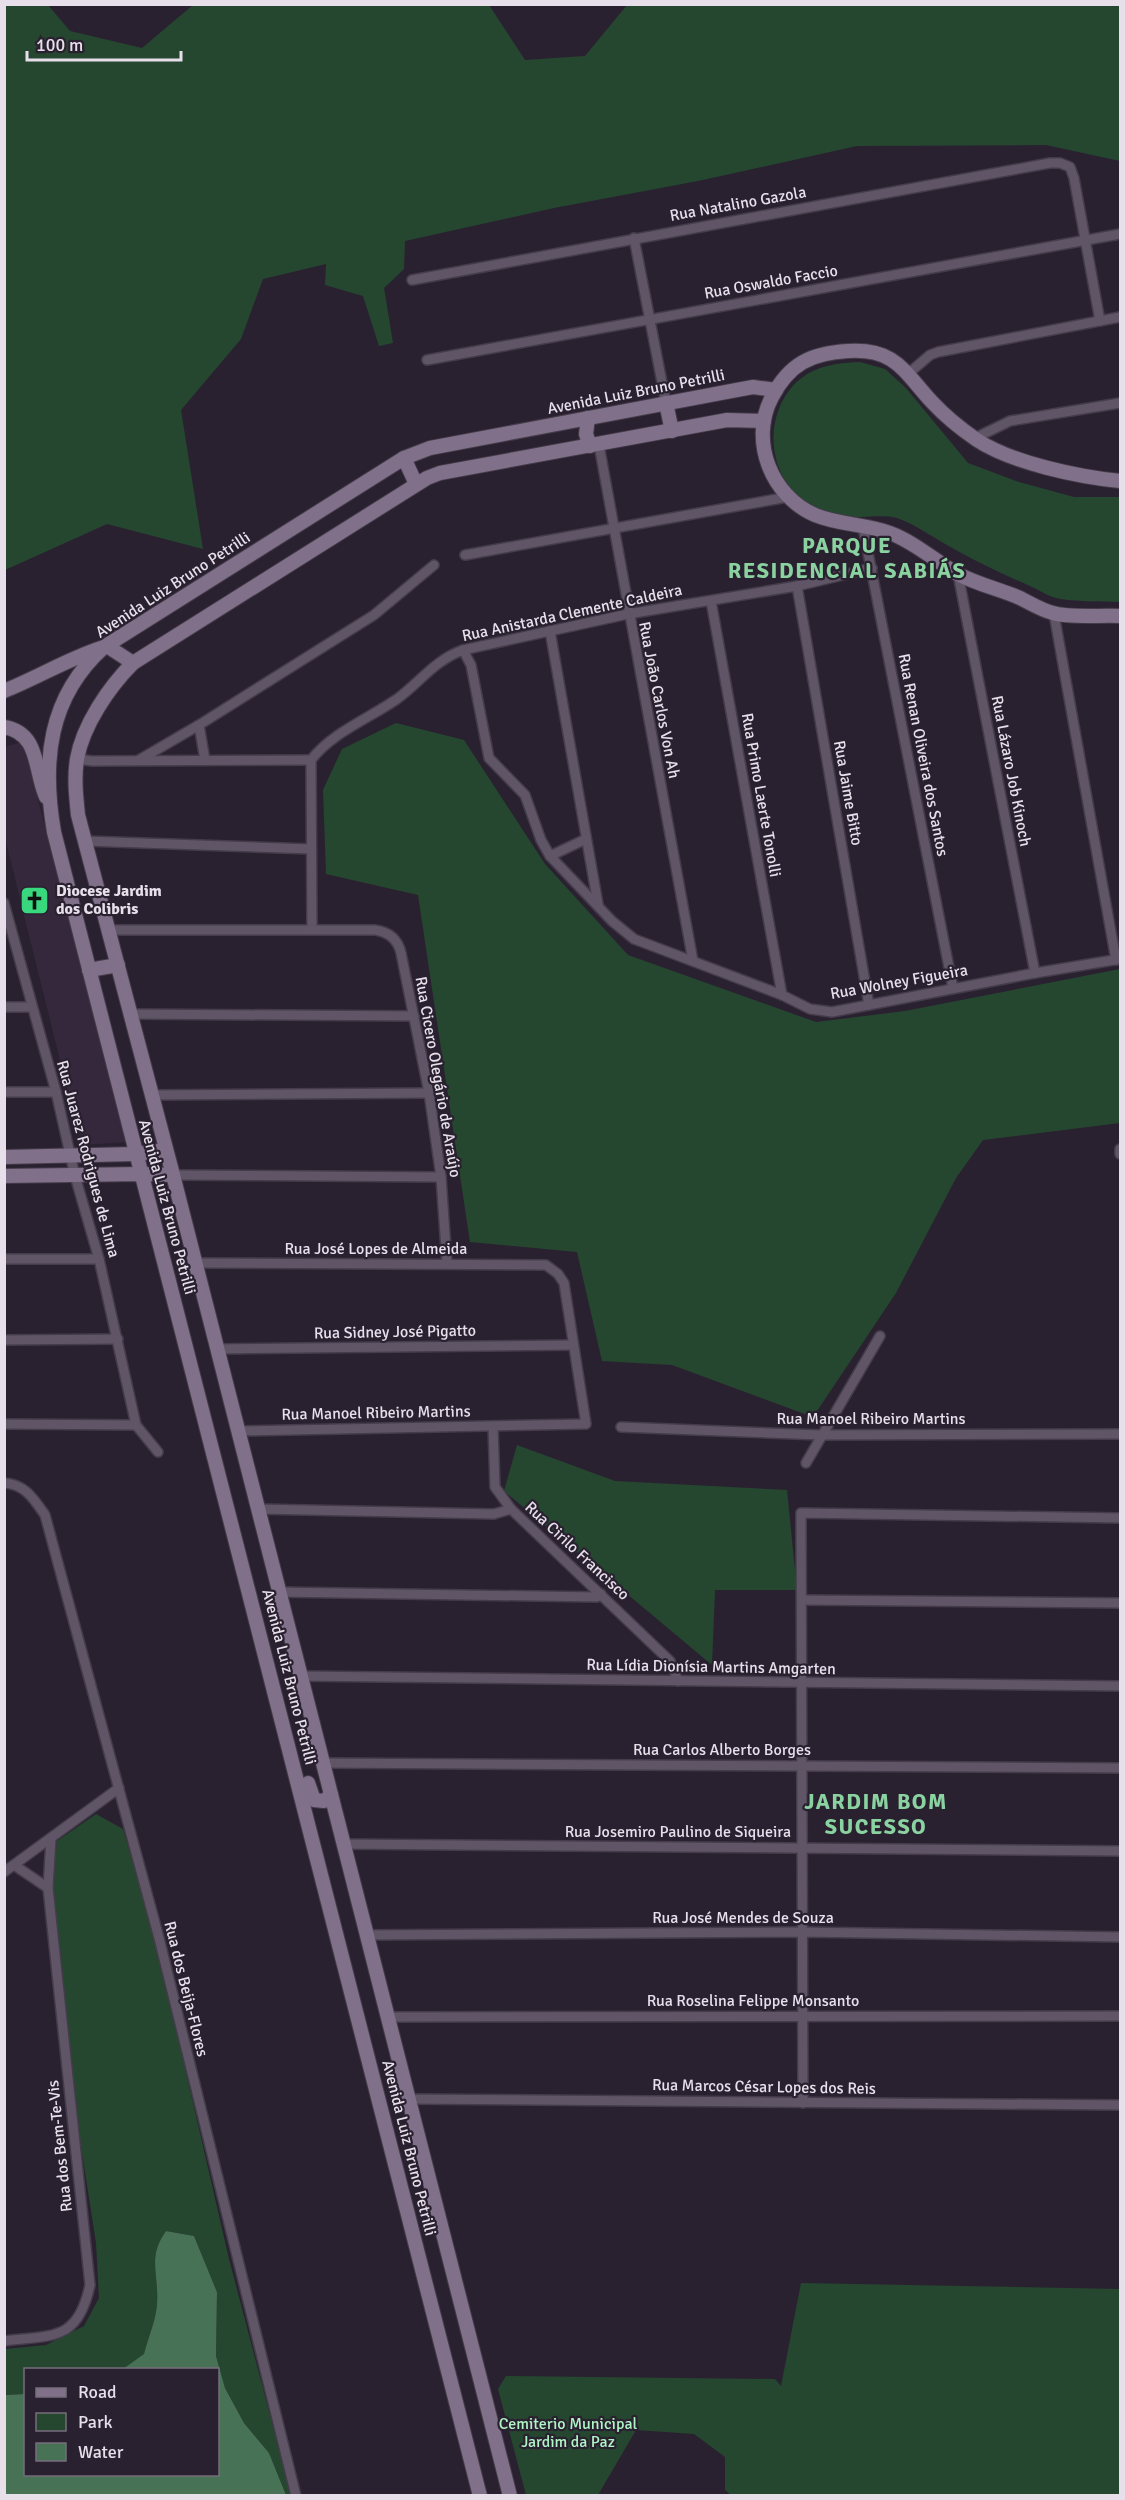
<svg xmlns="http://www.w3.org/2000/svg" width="1125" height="2500" font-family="Signika,sans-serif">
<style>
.built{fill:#35283d}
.green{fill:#254730}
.water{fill:#487255}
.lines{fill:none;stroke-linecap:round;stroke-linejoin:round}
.street-casing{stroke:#443c4a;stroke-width:12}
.secondary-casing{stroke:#443c4a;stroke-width:16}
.street{stroke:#5f5566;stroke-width:9}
.secondary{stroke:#80708a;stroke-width:14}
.labels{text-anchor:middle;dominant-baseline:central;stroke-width:4.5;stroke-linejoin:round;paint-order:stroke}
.street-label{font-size:16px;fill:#e7e0eb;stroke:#2a2130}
.poi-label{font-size:16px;font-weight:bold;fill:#e7e0eb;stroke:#2a2130;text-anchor:start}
.park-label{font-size:16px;fill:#b0f5c5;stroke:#2a2130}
.district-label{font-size:22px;font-weight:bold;letter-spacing:1.5px;fill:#8bd2a1;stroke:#2a2130}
</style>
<rect width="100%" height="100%" fill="#2a2130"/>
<polygon class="built" points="23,742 126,1142 81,1145 5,838 4,747"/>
<g class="green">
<polygon points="5,4 48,5 70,31 142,48 193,5 489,5 525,60 585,56 627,5 1120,5 1120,161 1046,145 857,146 698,181 554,208 405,241 404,269 384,288 393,343 379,346 363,296 325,285 326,264 263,279 241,339 181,410 203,549 107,524 5,570"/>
<path d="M860 362 885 369 906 388 968 463 1019 482 1074 497H1120V602C1101 601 1080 602 1061 599 1051 598 1041 591 1032 587 1005 575 979 563 954 549 937 540 915 524 897 518 880 513 851 521 829 514 780 500 760 443 783 400 800 369 828 363 860 362Z"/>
<polygon points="396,723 464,740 545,864 628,955 816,1022 905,1011 1120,969 1120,1123 983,1140 956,1178 896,1293 813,1417 672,1365 602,1361 577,1252 470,1242 418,895 326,874 323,790 342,749"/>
<polygon points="517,1445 615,1481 787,1490 797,1590 715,1590 712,1665 504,1491"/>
<path d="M96 1814 123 1829 155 1938 229 2259 291 2495H286L269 2453 244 2423 225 2388 216 2356 217 2292 194 2236 166 2231C147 2257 159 2275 157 2304 156 2320 148 2338 144 2355L123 2369 26 2370 25 2394 5 2395V2349L46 2345 84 2326 99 2298 96 2243 81 2146 52 1885 57 1841Z"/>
<polygon points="801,2283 1120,2289 1120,2495 731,2495 725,2490 725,2457 694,2434 636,2430 598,2495 526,2495 498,2389 506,2376 775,2379 781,2386"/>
</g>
<path class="water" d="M166 2231 194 2236 217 2292 216 2356 225 2388 244 2423 269 2453 286 2495H5V2395L25 2394 26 2474H218V2370L123 2369 144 2354C148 2338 156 2320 157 2304 159 2274 147 2257 166 2231Z"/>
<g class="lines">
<defs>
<g id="street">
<polyline points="634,238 666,403"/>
<polyline points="412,280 1050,163 1060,163 1070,167 1074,178 1100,321"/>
<polyline points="427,360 1120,234"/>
<polyline points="909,373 930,355 938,352 1120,317"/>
<polyline points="975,438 1010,421 1120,403"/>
<polyline points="599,445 693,961"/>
<polyline points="863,527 953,988"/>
<polyline points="465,555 788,497"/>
<polyline points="958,574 1035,973"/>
<polyline points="797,586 869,1005"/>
<polyline points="711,601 782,995"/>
<polyline points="1054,614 1116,960"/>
<polyline points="550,631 598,904"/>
<polyline points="463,650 471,665 489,758 525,795 541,840 550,856 612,921 634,939 782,995 810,1009 832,1012 1035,973 1120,959"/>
<polyline points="77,759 92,761 311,760"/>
<polyline points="139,760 199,725"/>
<polyline points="205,760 199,725 374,615 434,565"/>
<path d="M311 760C333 732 368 719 397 699 420 682 435 660 463 650L628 614 797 586 872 568"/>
<polyline points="311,760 312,930"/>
<polyline points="85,841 311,849"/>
<polyline points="550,856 586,839"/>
<polyline points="4,903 56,1092 75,1176 99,1259 136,1425 158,1452"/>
<path d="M108 930H375C389 932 398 940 401 953L429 1093 441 1177 447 1264"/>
<polyline points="4,1007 32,1007"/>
<polyline points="130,1014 414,1016"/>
<polyline points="4,1092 56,1092"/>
<polyline points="152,1095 429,1093"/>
<polyline points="1120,1149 1120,1154"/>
<polyline points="173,1175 441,1177"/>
<polyline points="4,1259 99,1259"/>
<polyline points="195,1263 546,1265 558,1274 564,1283 586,1424 238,1431"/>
<polyline points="4,1340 118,1339"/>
<polyline points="217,1349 573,1345"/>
<polyline points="4,1424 136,1425"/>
<polyline points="493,1426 495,1487 511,1509 670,1661 678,1681"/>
<polyline points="621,1427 821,1435 1120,1434"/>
<polyline points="806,1463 880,1336"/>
<path d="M4 1483C25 1484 34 1499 45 1515L159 1938 296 2496"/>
<polyline points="258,1509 494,1514 511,1509"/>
<polyline points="279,1592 597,1597 601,1594"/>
<polyline points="802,1600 1120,1603"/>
<polyline points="300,1676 1120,1686"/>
<polyline points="323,1763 1120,1768"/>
<polyline points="343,1844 1120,1851"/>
<polyline points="14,1865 48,1888"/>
<polyline points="4,1872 119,1788"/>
<polyline points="366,1935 802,1932 1120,1937"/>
<polyline points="387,2017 1120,2016"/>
<polyline points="407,2099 1120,2105"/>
<polyline points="803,2103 801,1513 1120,1518"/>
<path d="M4 2341C54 2335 78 2341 90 2285L48 1888 51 1839"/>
</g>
<g id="secondary">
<polyline points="666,403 672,431"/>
<polyline points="588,418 586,434 590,446"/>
<polyline points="404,458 416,484"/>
<path d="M1120 481C1079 477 1012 463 977 440 961 429 945 416 932 402 904 372 896 348 848 351 811 353 789 364 772 397 749 440 771 496 815 515 839 525 866 524 890 533 914 542 934 560 956 573 976 584 999 589 1020 598 1030 603 1041 610 1053 613 1068 618 1102 615 1120 616"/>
<path d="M4 691C39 677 71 657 107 646L133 663"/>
<path d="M4 727C40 733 34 770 46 797"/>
<polyline points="89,970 118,965"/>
<polyline points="4,1157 136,1154 166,1150"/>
<polyline points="4,1176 141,1174 173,1175"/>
<polyline points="308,1783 314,1800 324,1801 331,1795"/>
<path d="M480 2496 54 832C42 762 48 697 104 647L404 458 430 448 742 389 753 387 776 390"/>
<path d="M510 2496 173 1175 78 815C76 796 74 778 77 759 83 725 109 687 133 663L427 478 440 473 727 420 764 421"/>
</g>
</defs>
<use href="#street" class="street-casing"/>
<use href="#secondary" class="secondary-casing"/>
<use href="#street" class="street"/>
<use href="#secondary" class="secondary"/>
</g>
<defs>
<symbol id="church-square" viewBox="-11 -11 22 22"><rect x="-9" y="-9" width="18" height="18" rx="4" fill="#39d87f" stroke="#2a2130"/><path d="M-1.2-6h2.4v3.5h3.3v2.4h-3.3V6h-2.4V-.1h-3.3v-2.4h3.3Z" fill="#111"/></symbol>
</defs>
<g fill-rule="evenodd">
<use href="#church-square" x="18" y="884" width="33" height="33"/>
</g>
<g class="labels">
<g class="street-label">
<text transform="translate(738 204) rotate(-10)">Rua Natalino Gazola</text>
<text transform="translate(771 282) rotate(-10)">Rua Oswaldo Faccio</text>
<text transform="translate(636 392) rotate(-11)">Avenida Luiz Bruno Petrilli</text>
<text transform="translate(173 585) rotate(-33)">Avenida Luiz Bruno Petrilli</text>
<text transform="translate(572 613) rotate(-12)">Rua Anistarda Clemente Caldeira</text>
<text transform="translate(659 700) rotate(79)">Rua João Carlos Von Ah</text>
<text transform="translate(923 755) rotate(79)">Rua Renan Oliveira dos Santos</text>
<text transform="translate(1011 771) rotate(79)">Rua Lázaro Job Kinoch</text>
<text transform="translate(848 793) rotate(80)">Rua Jaime Bitto</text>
<text transform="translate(761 795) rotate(80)">Rua Primo Laerte Tonolli</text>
<text transform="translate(899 982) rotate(-10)">Rua Wolney Figueira</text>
<text transform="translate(438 1077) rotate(80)">Rua Cicero Olegário de Araújo</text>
<text transform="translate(88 1159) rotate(75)">Rua Juarez Rodrigues de Lima</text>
<text transform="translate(167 1207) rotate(75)">Avenida Luiz Bruno Petrilli</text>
<text x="376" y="1249">Rua José Lopes de Almeida</text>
<text transform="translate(395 1332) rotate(-1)">Rua Sidney José Pigatto</text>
<text transform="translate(376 1413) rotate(-1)">Rua Manoel Ribeiro Martins</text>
<text x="871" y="1419">Rua Manoel Ribeiro Martins</text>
<text transform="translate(577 1551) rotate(43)">Rua Cirilo Francisco</text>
<text transform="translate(711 1667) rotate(1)">Rua Lídia Dionísia Martins Amgarten</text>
<text transform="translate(289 1677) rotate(76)">Avenida Luiz Bruno Petrilli</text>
<text x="722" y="1750">Rua Carlos Alberto Borges</text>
<text x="678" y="1832">Rua Josemiro Paulino de Siqueira</text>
<text x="743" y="1918">Rua José Mendes de Souza</text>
<text transform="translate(186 1989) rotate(76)">Rua dos Beija-Flores</text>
<text x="753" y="2001">Rua Roselina Felippe Monsanto</text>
<text transform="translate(764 2087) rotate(1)">Rua Marcos César Lopes dos Reis</text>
<text transform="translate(60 2146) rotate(-96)">Rua dos Bem-Te-Vis</text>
<text transform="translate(409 2148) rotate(76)">Avenida Luiz Bruno Petrilli</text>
</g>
<g class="poi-label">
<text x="56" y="891">Diocese Jardim<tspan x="56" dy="18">dos Colibris</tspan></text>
</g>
<g class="park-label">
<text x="568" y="2424">Cemiterio Municipal<tspan x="568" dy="18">Jardim da Paz</tspan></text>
</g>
<g class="district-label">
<text x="847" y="545">PARQUE<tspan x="847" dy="25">RESIDENCIAL SABIÁS</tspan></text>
<text x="876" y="1801">JARDIM BOM<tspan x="876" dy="25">SUCESSO</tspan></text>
</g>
</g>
<rect width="1125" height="2500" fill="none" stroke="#e7e0eb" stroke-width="12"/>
<rect x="24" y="2368" width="195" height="108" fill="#2a2130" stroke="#766d7b" stroke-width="1.5"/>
<rect x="36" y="2388" width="30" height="9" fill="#80708a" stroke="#766d7b" stroke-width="1.5"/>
<text x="78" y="2398" font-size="18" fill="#e7e0eb">Road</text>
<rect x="36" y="2413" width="30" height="18" fill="#254730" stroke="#766d7b" stroke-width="1.5"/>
<text x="78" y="2428" font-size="18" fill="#e7e0eb">Park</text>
<rect x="36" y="2443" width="30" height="18" fill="#487255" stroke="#766d7b" stroke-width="1.5"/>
<text x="78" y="2458" font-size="18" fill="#e7e0eb">Water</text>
<path d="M27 51v9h154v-9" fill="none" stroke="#e7e0eb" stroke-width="3"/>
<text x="36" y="51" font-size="18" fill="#e7e0eb" stroke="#2a2130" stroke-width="4.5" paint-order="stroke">100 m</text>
</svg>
